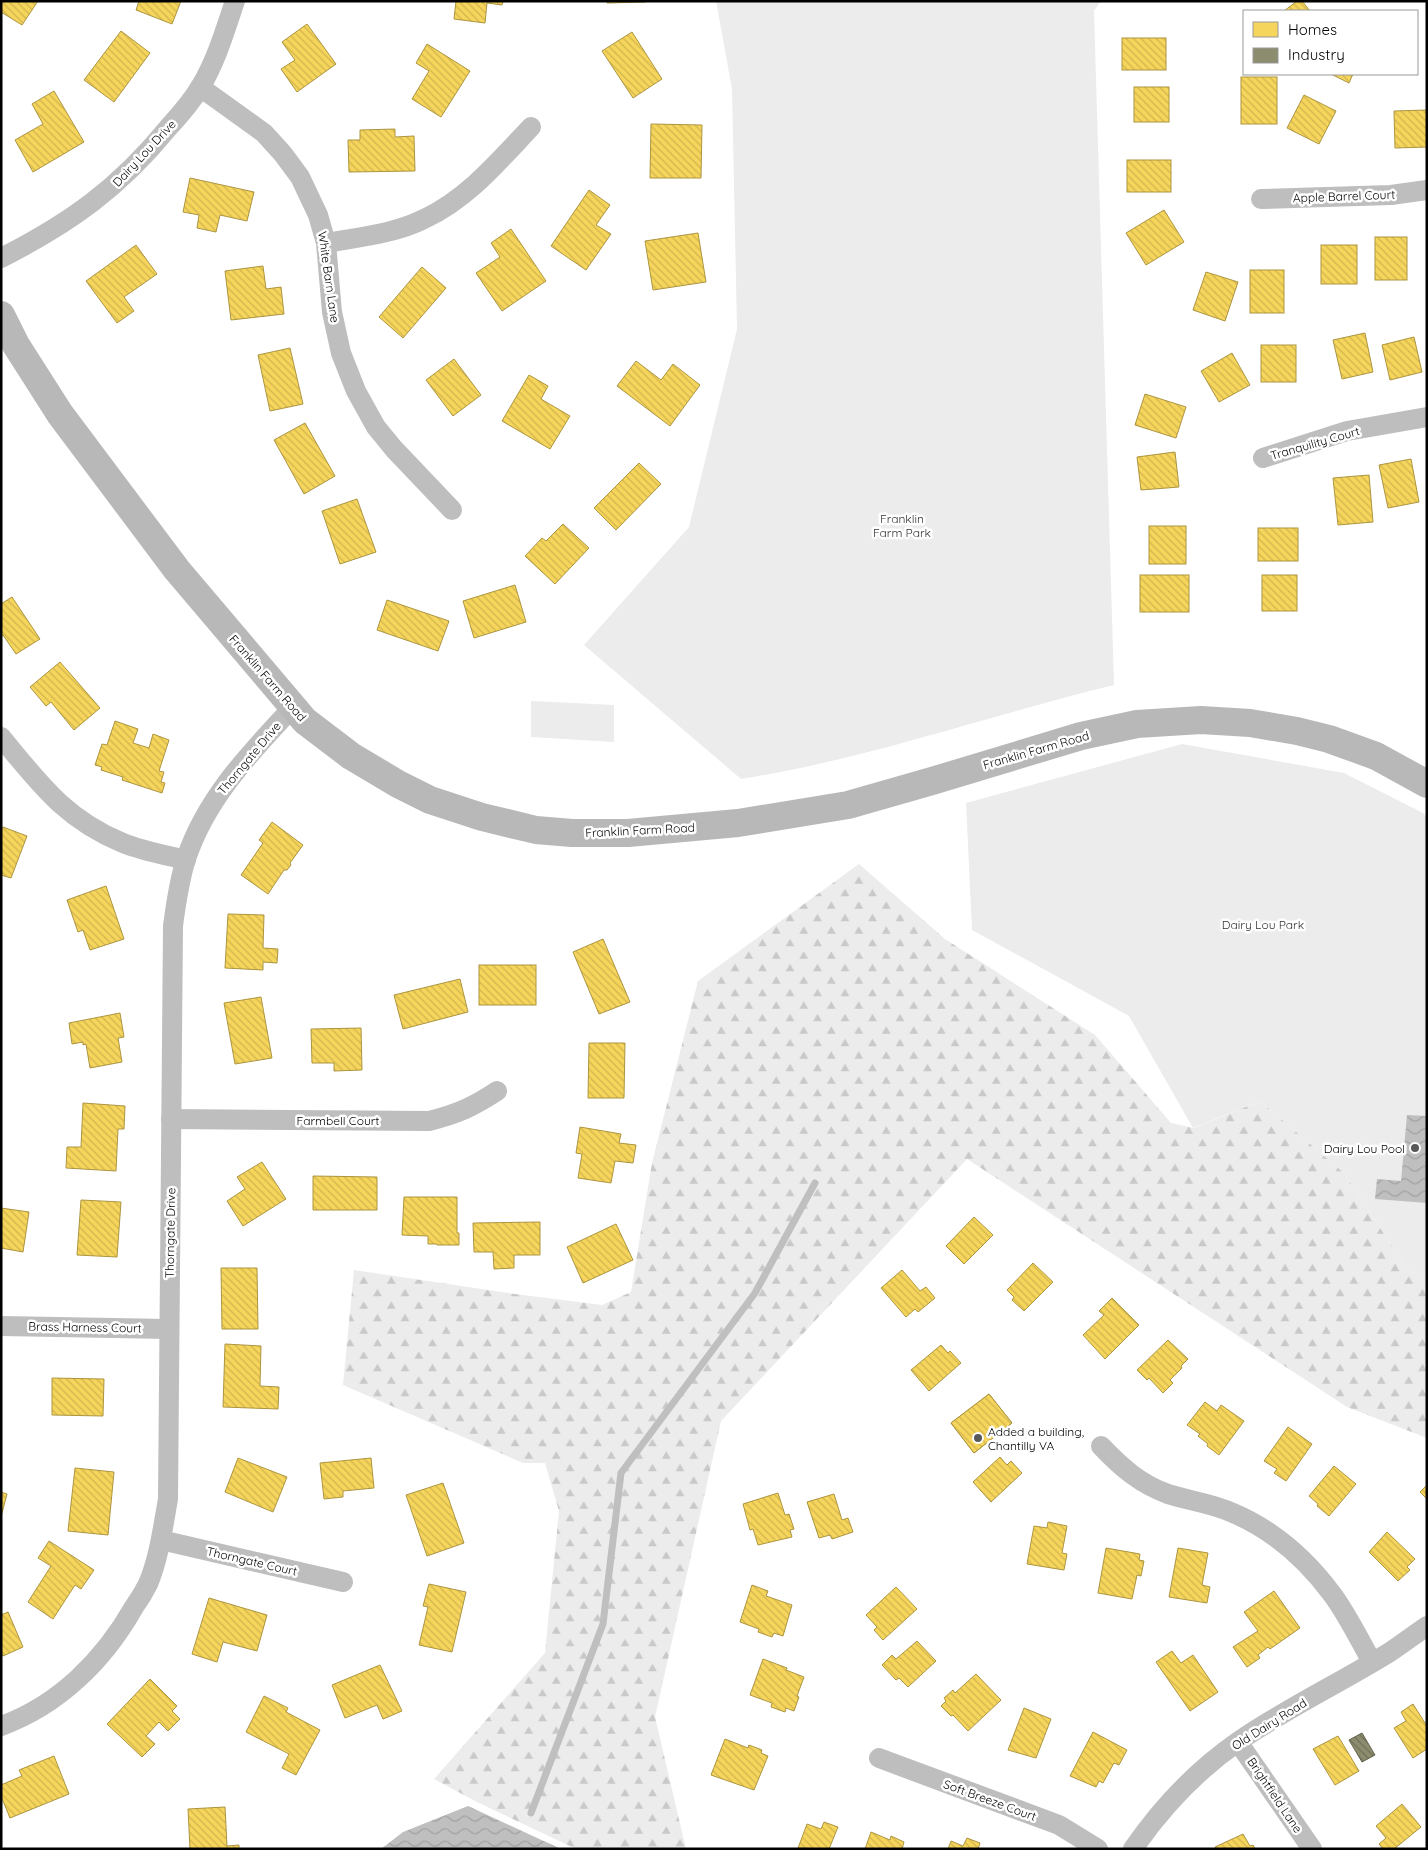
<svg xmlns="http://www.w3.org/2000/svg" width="1428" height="1850" font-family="Quicksand,sans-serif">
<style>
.green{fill:#ececec}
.forest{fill:url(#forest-firs)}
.water{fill:url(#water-waves)}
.homes{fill:url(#homes-back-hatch);stroke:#ac9540}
.industry{fill:url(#industry-back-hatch);stroke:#62624d}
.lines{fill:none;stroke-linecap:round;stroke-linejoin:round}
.stream{stroke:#bfbfbf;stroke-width:7}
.street{stroke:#bebebe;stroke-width:20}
.secondary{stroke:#b8b8b8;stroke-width:28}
.poi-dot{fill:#595959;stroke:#fff;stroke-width:2}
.labels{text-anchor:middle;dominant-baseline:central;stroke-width:5;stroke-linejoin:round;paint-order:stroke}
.street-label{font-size:12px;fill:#000;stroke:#fff}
.park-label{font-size:12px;fill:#333;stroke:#fff}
.poi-label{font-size:12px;fill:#000;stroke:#fff;text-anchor:end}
</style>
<defs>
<pattern id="forest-firs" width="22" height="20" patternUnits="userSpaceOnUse" patternTransform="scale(1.25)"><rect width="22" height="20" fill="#ececec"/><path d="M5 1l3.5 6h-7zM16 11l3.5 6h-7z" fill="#c9c9c9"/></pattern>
<pattern id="water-waves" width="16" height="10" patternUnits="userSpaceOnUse" patternTransform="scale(1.25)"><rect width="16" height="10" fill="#bfbfbf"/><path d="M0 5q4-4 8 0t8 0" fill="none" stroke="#a2a2a2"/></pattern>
<pattern id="homes-back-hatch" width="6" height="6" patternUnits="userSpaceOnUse" patternTransform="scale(1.25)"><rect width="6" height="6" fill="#f6d55c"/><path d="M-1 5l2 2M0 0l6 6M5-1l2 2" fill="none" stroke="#d1b54e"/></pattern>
<pattern id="industry-back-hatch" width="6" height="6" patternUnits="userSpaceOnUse" patternTransform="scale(1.25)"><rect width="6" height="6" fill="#8c8c6e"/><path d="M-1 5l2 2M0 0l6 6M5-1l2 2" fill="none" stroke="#707058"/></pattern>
</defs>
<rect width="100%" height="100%" fill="#fff"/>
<g class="green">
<path d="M716 1H1101L1094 11 1114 685C990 715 867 759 741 779L584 645 689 527 737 329 732 89Z"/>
<polygon points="531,701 614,705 614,742 531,737"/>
<polygon points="1182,744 1344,773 1423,813 1427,818 1427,1281 1407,1269 1344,1173 1260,1101 1193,1128 1129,1016 972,930 966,803"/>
</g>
<polygon class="forest" points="859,864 945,939 1095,1035 1171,1123 1194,1128 1260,1101 1344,1173 1407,1269 1427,1281 1427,1438 1347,1407 967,1159 721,1421 655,1717 686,1849 576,1849 475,1801 434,1779 545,1653 559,1511 545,1463 523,1463 343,1385 354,1270 515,1294 602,1305 631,1292 652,1163 698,981"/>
<g class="water">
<polygon points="1407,1115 1427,1116 1427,1203 1375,1199 1377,1179 1401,1181"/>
<polygon points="468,1806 561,1849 381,1849 403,1832"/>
</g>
<g class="homes">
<polygon points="1,1 38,1 22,25 1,12"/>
<polygon points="139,1 181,1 172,24 136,10"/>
<polygon points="456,1 503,1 502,5 487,3 485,23 454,19"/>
<polygon points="607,1 646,1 646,2 607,3"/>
<polygon points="1297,1 1302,1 1310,11 1284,11"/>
<polygon points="307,24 336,64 297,92 281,69 295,60 282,42"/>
<polygon points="121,31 150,53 114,102 84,80"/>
<polygon points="632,32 662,79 633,98 602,51"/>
<rect x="1122" y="38" width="44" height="32"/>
<polygon points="427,44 470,71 441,117 412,99 429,71 416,63"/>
<polygon points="1331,74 1353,74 1349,83"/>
<rect x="1241" y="77" width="36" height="47"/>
<rect x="1134" y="87" width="35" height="35"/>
<polygon points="54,91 84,142 33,172 15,140 43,124 32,104"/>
<polygon points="1304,95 1336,111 1319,144 1287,128"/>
<polygon points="1427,110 1427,147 1395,148 1394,111"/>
<polygon points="651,124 702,125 701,178 650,178"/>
<polygon points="395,129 395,137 414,136 415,171 349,172 348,140 360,140 360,130"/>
<rect x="1127" y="160" width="44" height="32"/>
<polygon points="190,178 254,192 247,221 220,215 216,232 197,228 199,215 183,212"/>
<polygon points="589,190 610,205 596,225 611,234 586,270 551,246"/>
<polygon points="1164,210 1184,242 1146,265 1126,233"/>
<polygon points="511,229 546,281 502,311 476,273 500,257 491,243"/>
<polygon points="698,233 706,282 653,290 645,241"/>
<rect x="1375" y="237" width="32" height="43"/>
<polygon points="136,245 157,274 124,297 134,311 117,323 86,281"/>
<rect x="1321" y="245" width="36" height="39"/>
<polygon points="263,266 266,289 281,287 284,314 231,320 225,271"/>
<polygon points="422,267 446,288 403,338 379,317"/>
<rect x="1250" y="270" width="34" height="43"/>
<polygon points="1206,272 1238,282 1225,321 1193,310"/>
<polygon points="1365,333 1373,372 1342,379 1333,340"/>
<polygon points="1414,337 1422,372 1390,380 1382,345"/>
<rect x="1261" y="345" width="35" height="37"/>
<polygon points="290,348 303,404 270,411 258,355"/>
<polygon points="1232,353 1250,385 1219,402 1201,371"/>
<polygon points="454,359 481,395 453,416 426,380"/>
<polygon points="636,361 661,380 673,364 700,385 670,426 617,386"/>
<polygon points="529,375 548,386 541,399 570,416 550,449 502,421"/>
<polygon points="1145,394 1186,407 1176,438 1135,425"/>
<polygon points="305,423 335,476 304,494 274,440"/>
<polygon points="1175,452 1179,487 1141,490 1137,457"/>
<polygon points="1411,459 1419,502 1388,508 1379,465"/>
<polygon points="639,463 661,484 616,530 594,508"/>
<polygon points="1369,475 1373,522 1338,525 1333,478"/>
<polygon points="357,499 376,552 340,564 322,511"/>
<polygon points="563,524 589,548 555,584 525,556 542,538 546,541"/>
<rect x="1149" y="526" width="37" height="38"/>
<rect x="1258" y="528" width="40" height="33"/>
<rect x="1140" y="575" width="49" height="37"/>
<rect x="1262" y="575" width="35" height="36"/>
<polygon points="515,585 526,622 474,638 463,601"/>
<polygon points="12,597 40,639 16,654 3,635 1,636 1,604"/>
<polygon points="387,600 449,621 438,651 377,630"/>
<polygon points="60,662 100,708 74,730 51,702 46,706 30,687"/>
<polygon points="115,721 138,729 133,743 149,748 153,734 169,740 159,771 164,772 161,782 165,783 162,793 122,780 123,777 101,770 102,767 95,765 102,744 107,745"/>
<polygon points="272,822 303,845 290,863 291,865 287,870 284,870 268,894 241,875 263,843 259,840"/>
<polygon points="3,827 27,836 11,878 1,875 1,830"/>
<polygon points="106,886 124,939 90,950 83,930 78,932 67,900"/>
<polygon points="228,914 264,915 263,948 278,949 277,963 263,962 263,970 225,968"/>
<polygon points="603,939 630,1002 599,1014 573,952"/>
<rect x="479" y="965" width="57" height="40"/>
<polygon points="460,979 468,1012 403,1029 394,995"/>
<polygon points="261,997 272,1058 235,1064 224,1003"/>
<polygon points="120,1013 124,1037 118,1038 122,1062 90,1068 86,1044 83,1045 83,1042 72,1044 69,1023"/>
<polygon points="361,1028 362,1070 334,1071 334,1063 312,1063 311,1029"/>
<polygon points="589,1043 625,1043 624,1098 588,1098"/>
<polygon points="83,1103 125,1106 124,1129 118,1129 116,1171 66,1168 67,1147 81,1147"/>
<polygon points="580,1127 621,1134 619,1143 636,1145 633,1163 615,1161 611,1183 578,1178 582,1154 576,1153"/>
<polygon points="262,1162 286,1199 243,1226 227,1201 245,1189 237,1177"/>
<polygon points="313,1176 377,1177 377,1210 313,1210"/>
<polygon points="404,1197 457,1197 457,1233 459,1233 459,1245 437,1245 437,1244 428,1244 428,1236 402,1235"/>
<polygon points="81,1200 121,1202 117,1257 77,1255"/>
<polygon points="1,1208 29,1212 23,1252 1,1248"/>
<polygon points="974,1217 993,1235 964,1264 946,1246"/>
<polygon points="540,1222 540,1255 514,1255 514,1268 494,1269 493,1252 474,1252 473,1223"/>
<polygon points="616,1224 633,1260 583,1283 567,1247"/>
<polygon points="1033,1263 1053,1282 1024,1311 1012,1300 1014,1297 1007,1290"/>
<polygon points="221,1268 257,1268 258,1329 222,1329"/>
<polygon points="902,1270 920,1291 926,1287 935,1298 918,1312 915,1309 906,1317 881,1288"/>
<polygon points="1112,1298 1139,1325 1105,1359 1083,1335 1104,1315 1099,1311"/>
<polygon points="1168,1340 1188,1359 1181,1366 1182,1368 1170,1380 1173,1383 1163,1393 1149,1378 1147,1380 1137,1370"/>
<polygon points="225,1344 261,1346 260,1386 279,1387 278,1409 223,1407"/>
<polygon points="941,1345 948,1353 950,1351 961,1363 929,1391 911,1370"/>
<polygon points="52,1378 104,1379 103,1416 52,1415"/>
<polygon points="989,1394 1012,1423 974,1453 951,1423"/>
<polygon points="989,1394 1012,1423 974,1453 951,1423"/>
<polygon points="1205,1402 1217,1411 1221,1405 1244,1421 1219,1455 1207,1446 1208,1444 1198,1436 1200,1434 1187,1425"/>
<polygon points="1288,1427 1312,1444 1286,1481 1274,1473 1277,1469 1264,1461"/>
<polygon points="1000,1457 1007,1465 1011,1461 1022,1473 991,1502 973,1482"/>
<polygon points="238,1458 287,1477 273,1512 225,1492"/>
<polygon points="371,1458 374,1488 343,1491 343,1497 324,1499 320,1463"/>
<polygon points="1334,1466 1356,1484 1329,1516 1317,1506 1318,1504 1309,1496"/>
<polygon points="75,1468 114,1472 108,1535 68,1531"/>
<polygon points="443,1483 464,1543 427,1556 406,1495"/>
<polygon points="1427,1485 1427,1499 1420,1492"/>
<polygon points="1,1492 7,1494 1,1517"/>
<polygon points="778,1493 785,1515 789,1514 794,1529 790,1530 792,1537 758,1545 753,1529 750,1530 743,1504"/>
<polygon points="834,1494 842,1520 848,1518 853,1532 832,1539 830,1535 819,1538 807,1502"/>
<polygon points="1048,1522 1067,1526 1062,1553 1067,1554 1064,1570 1027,1564 1034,1526 1047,1528"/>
<polygon points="1387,1532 1415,1559 1407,1567 1410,1570 1398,1581 1369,1552"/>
<polygon points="49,1541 94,1570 81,1589 75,1585 53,1619 28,1602 51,1566 38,1558"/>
<polygon points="1106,1548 1140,1554 1139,1560 1144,1561 1141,1576 1137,1575 1132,1599 1098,1593"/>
<polygon points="1178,1548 1208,1553 1202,1585 1210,1587 1207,1603 1169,1597"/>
<polygon points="429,1584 466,1592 452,1652 419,1645 428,1607 423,1606"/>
<polygon points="752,1585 768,1591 766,1596 792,1605 783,1636 774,1633 772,1637 758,1632 759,1629 740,1622"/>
<polygon points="896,1587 917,1609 883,1640 874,1630 877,1627 866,1615"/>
<polygon points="1274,1591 1300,1628 1270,1649 1268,1647 1258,1655 1260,1658 1247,1667 1233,1647 1258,1631 1244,1612"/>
<polygon points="209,1598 267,1615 257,1651 223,1642 217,1662 192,1654"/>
<polygon points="8,1612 23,1647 3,1656 1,1653 1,1615"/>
<polygon points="917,1641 936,1661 908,1687 899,1678 896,1680 882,1665 892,1655 896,1659"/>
<polygon points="1172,1651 1181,1663 1193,1655 1218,1692 1190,1711 1156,1662"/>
<polygon points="763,1659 787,1668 786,1670 804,1677 797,1696 799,1697 794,1711 786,1708 785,1712 771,1707 772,1703 750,1695"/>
<polygon points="380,1665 402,1711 383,1719 377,1705 345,1718 332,1685"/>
<polygon points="976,1674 1001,1700 968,1731 953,1715 951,1716 941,1706 946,1701 944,1698 953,1690 955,1693"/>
<polygon points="150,1679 177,1706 172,1711 180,1719 168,1731 159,1722 146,1736 155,1744 142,1757 107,1724"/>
<polygon points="264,1696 288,1708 286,1712 320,1730 296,1775 282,1768 289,1754 246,1732"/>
<polygon points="1413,1704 1427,1726 1427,1749 1413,1758 1394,1728 1406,1721 1401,1712"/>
<polygon points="1024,1708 1051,1719 1036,1758 1008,1750"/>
<polygon points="1093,1732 1127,1750 1119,1765 1114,1763 1103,1783 1099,1781 1096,1787 1070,1776"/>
<polygon points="1338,1736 1359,1771 1335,1785 1313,1749"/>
<polygon points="725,1739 748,1748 749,1745 762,1750 761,1753 768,1756 754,1790 711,1775"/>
<polygon points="54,1756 69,1794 10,1818 1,1796 1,1785 22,1776 19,1770"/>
<polygon points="1402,1804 1421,1827 1394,1849 1383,1849 1379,1844 1386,1838 1376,1826"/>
<polygon points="225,1807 227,1846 239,1845 239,1849 190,1849 188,1809"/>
<polygon points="824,1822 838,1827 829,1849 798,1848 807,1824 821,1829"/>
<polygon points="871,1832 890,1840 891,1836 904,1842 902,1849 865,1849"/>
<polygon points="1243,1834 1250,1846 1253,1845 1255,1849 1216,1849 1215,1847"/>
<polygon points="967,1838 980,1843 978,1849 946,1849 948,1849 951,1841 963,1846"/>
</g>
<polygon class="industry" points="1362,1733 1375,1755 1362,1762 1349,1740"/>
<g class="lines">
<polyline class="stream" points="531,1813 603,1624 621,1473 755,1293 815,1183"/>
<g class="street">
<polyline points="200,87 264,133 283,154 300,177 318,215 326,243 332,312 341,353 356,391 376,427 394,449 452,510"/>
<polyline points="1261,199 1391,195 1427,190"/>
<path d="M326 243C359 237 394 234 424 219 467 199 498 162 531 127"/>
<path d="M1 258C70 223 119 188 168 128 180 115 192 101 201 86 217 59 225 30 235 1"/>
<polyline points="1263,458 1347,431 1427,417"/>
<path d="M1 737C40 784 65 819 123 843 143 851 165 855 186 860"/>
<path d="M171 1119 429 1121C457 1114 473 1107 497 1091"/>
<polyline points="1,1326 169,1329"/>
<path d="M1101 1446C1121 1467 1140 1484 1168 1494 1189 1501 1212 1503 1233 1513 1273 1530 1306 1559 1332 1594 1347 1614 1359 1639 1372 1662"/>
<polyline points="161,1540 343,1582"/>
<path d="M1 1726C59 1705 104 1660 134 1607 139 1600 144 1592 148 1584 159 1558 163 1527 168 1499L173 926C176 903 179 881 186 859 206 798 251 752 293 707"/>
<polyline points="1238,1742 1312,1849"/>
<polyline points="879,1758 1059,1825 1098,1849"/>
<path d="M1133 1849C1162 1807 1197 1770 1239 1741 1287 1708 1340 1683 1390 1652 1402 1644 1414 1635 1427 1626"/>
</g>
<polyline class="secondary" points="1,315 16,345 60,414 177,570 305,721 351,756 398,784 430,800 482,817 536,830 572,833 628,833 738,823 848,805 932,781 1081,736 1137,724 1201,720 1250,723 1297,731 1329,739 1376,756 1427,784"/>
</g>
<g class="poi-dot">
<circle cx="1415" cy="1148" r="5"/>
<circle cx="978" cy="1438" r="5"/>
</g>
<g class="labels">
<g class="street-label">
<text transform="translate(144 153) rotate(-47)">Dairy Lou Drive</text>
<text transform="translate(1344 196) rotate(-2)">Apple Barrel Court</text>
<text transform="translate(329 277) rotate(82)">White Barn Lane</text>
<text transform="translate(1315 443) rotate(-16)">Tranquility Court</text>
<text transform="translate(268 678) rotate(49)">Franklin Farm Road</text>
<text transform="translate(1036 750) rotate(-16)">Franklin Farm Road</text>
<text transform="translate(249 758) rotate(-50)">Thorngate Drive</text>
<text transform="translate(640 830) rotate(-3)">Franklin Farm Road</text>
<text x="338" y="1120">Farmbell Court</text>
<text transform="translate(170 1233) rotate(-89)">Thorngate Drive</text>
<text transform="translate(85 1327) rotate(1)">Brass Harness Court</text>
<text transform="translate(252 1561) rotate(13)">Thorngate Court</text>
<text transform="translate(1269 1724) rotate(-32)">Old Dairy Road</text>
<text transform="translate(1275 1795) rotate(56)">Brightfield Lane</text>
<text transform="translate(990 1800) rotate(20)">Soft Breeze Court</text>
</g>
<g class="park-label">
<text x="902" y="518">Franklin<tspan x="902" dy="14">Farm Park</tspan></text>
<text x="1263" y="924">Dairy Lou Park</text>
</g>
<g class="poi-label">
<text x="1405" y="1148">Dairy Lou Pool</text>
<text x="988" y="1431" text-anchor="start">Added a building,<tspan x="988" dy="14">Chantilly VA</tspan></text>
</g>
</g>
<rect width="1428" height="1850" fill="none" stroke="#000000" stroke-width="5"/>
<rect x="1243" y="10" width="175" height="65" fill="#ffffff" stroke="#999999"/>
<rect x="1253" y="22" width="25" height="15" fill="#f6d55c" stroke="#999999"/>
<text x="1288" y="35" font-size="15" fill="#000000">Homes</text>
<rect x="1253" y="48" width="25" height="15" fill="#8c8c6e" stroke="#999999"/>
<text x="1288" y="60" font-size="15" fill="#000000">Industry</text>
</svg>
